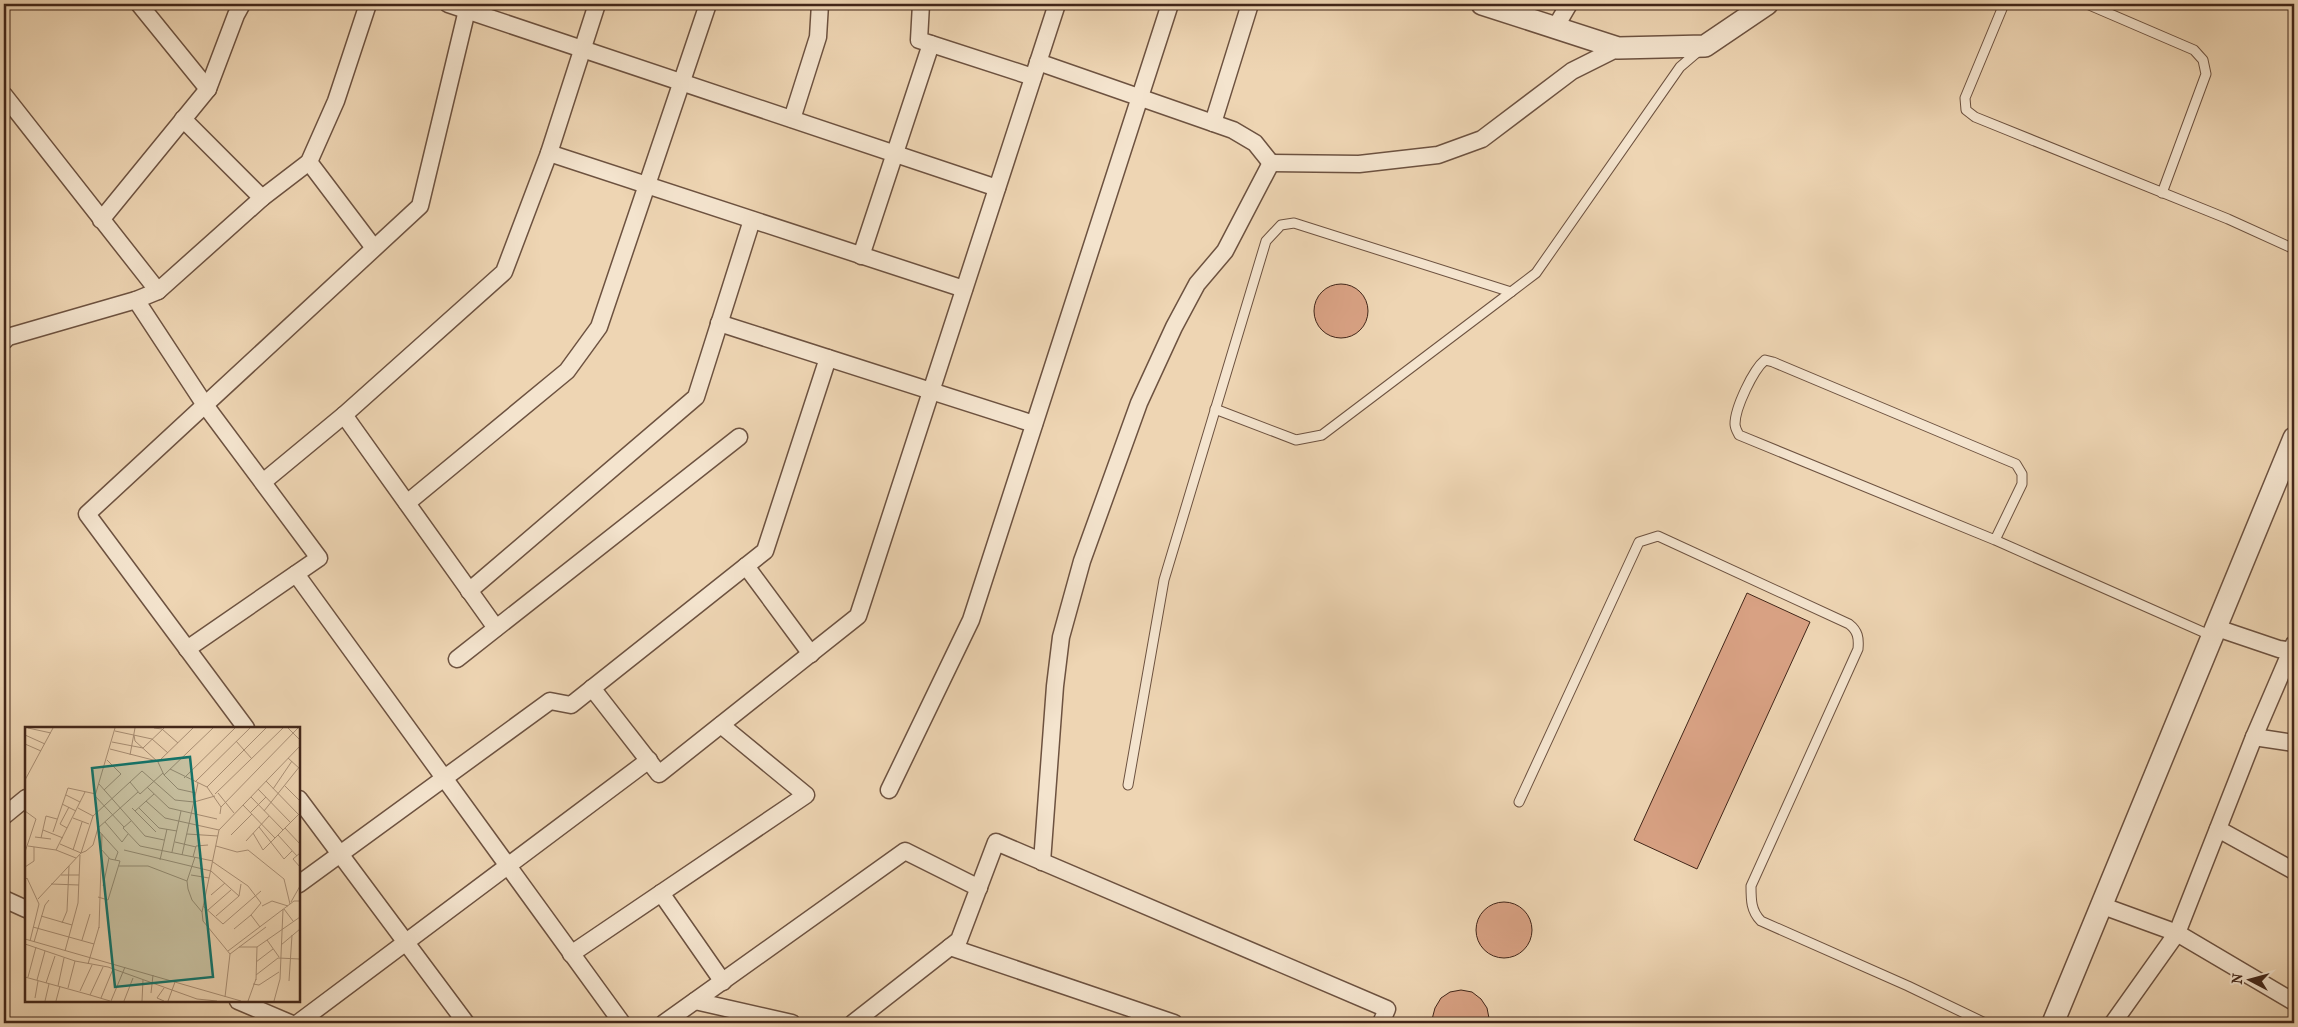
<svg xmlns="http://www.w3.org/2000/svg" width="2298" height="1027" font-family="'IM FELL French Canon',serif">
<style>
.building{fill:#d8a183;stroke:#422619}
.lines{fill:none;stroke-linecap:round;stroke-linejoin:round}
.service-casing{stroke:#6d5240;stroke-width:11}
.minor-casing{stroke:#6d5240;stroke-width:19}
.tertiary-casing{stroke:#6d5240;stroke-width:24}
.service{stroke:#f4e4ce;stroke-width:9}
.minor{stroke:#f4e4ce;stroke-width:16}
.tertiary{stroke:#f4e4ce;stroke-width:21}
.inset-road{fill:none;stroke:#a98f75;stroke-width:1}
.view{fill:#0f766e;fill-opacity:0.15;stroke:#0f766e;stroke-width:2.5}
.inset-edge{fill:none;stroke:#422619;stroke-width:2.5}
</style>
<rect width="100%" height="100%" fill="#eed5b3"/>
<filter id="stains"><feTurbulence type="fractalNoise" baseFrequency=".004" numOctaves="4"/><feColorMatrix values="0 0 0 0 .2 0 0 0 0 .09 0 0 0 0 .02 0 0 0 .5 -.17"/></filter>
<radialGradient id="worn" r=".72"><stop offset=".6" stop-color="#630" stop-opacity="0"/><stop offset="1" stop-color="#630" stop-opacity=".3"/></radialGradient>
<g class="building">
<circle cx="1341" cy="311" r="27"/>
<polygon points="1747,593 1810,622 1697,869 1634,840"/>
<circle cx="1504" cy="930" r="28"/>
<polygon points="1461,990 1472,992 1481,999 1487,1008 1490,1023 1431,1023 1435,1008 1441,998 1450,992"/>
</g>
<g class="lines">
<defs>
<g id="service">
<polyline points="2004,4 1965,98 1966,110 1975,117 2228,219 2294,249"/>
<polyline points="2087,4 2194,50 2203,60 2206,74 2162,193"/>
<polyline points="1215,409 1296,440 1322,435 1511,292"/>
<path d="M1995 540 2022 484V474L2016 464 1773 362 1765 360C1753 370 1735 408 1735 424 1735 428 1737 431 1739 435L1995 540 2212 636"/>
<polyline points="1128,785 1164,580 1266,241 1281,225 1294,223 1511,292 1536,273 1680,67 1701,49"/>
<path d="M1519 802 1639 542 1658 536 1849 624C1858 631 1859 638 1858 649L1751 886C1751 900 1751 911 1761 921L1908 986 1985 1023"/>
</g>
<g id="minor">
<polyline points="139,4 208,89"/>
<polyline points="448,4 997,188"/>
<polyline points="921,4 919,40 1033,77"/>
<polyline points="1555,28 1569,4"/>
<polyline points="1038,62 1233,130 1255,143 1271,163"/>
<polyline points="4,95 158,291"/>
<polyline points="183,119 262,198"/>
<polyline points="792,119 818,37 820,4"/>
<polyline points="1213,123 1250,4"/>
<polyline points="549,153 964,289"/>
<polyline points="309,162 374,248"/>
<polyline points="1271,163 1359,164 1438,155 1482,139 1572,71 1618,48"/>
<polyline points="101,220 208,89 236,15 242,4"/>
<polyline points="861,256 931,44"/>
<polyline points="136,300 205,405 319,558 187,649"/>
<polyline points="719,323 1034,424"/>
<polyline points="4,341 8,337 136,300 158,291 262,198 309,162 336,101 368,4"/>
<polyline points="344,415 496,628"/>
<polyline points="263,482 344,415 504,272 549,153 597,4"/>
<polyline points="407,503 567,371 599,327 708,4"/>
<polyline points="746,566 811,654"/>
<polyline points="296,574 622,1023"/>
<polyline points="469,591 696,397 752,220"/>
<polyline points="2217,628 2279,649 2294,651"/>
<polyline points="457,659 739,437"/>
<polyline points="592,688 659,774 858,616 1057,4"/>
<polyline points="246,728 87,514 420,206 467,10 466,4"/>
<polyline points="2254,737 2294,743"/>
<polyline points="889,790 971,620 1170,4"/>
<polyline points="299,799 466,1023"/>
<polyline points="4,816 26,798"/>
<polyline points="2218,829 2294,871"/>
<polyline points="1042,862 1055,686 1061,637 1082,561 1139,403 1174,327 1197,284 1225,251 1271,163"/>
<polyline points="299,884 550,701 571,705 765,551 828,358"/>
<polyline points="661,893 723,982"/>
<polyline points="4,899 26,909"/>
<polyline points="2103,906 2177,933 2294,1002"/>
<polyline points="950,947 1174,1023"/>
<polyline points="571,954 806,795 721,725"/>
<polyline points="238,1001 290,1023"/>
<polyline points="695,1001 792,1023"/>
<polyline points="298,1023 649,760"/>
<polyline points="664,1023 905,851 979,888"/>
<polyline points="853,1023 959,940 996,842 1387,1009 1381,1023"/>
<polyline points="2113,1023 2177,933 2254,737 2294,644"/>
</g>
<g id="tertiary">
<polyline points="1482,4 1618,48 1705,46 1767,4"/>
<polyline points="2053,1023 2294,438"/>
</g>
</defs>
<use href="#service" class="service-casing"/>
<use href="#minor" class="minor-casing"/>
<use href="#tertiary" class="tertiary-casing"/>
<use href="#service" class="service"/>
<use href="#minor" class="minor"/>
<use href="#tertiary" class="tertiary"/>
</g>
<g transform="translate(25 727)">
<rect width="275" height="275" fill="#eed5b3"/>
<path class="inset-road" d="M3 1 26 6M90 1 70 69 99 100M129 1 137 2 153 16M263 1 275 13M90 4 127 12 143 26M0 8 20 17M109 8 110 14 133 35 139 48 153 62 171 66M211 14 227 32M87 15 118 21 139 1M0 17 16 24M85 22 132 34M105 28 110 1M263 31 275 42M133 35 168 1M145 42 182 60 196 80M139 48 188 1M159 51 210 1M0 53 28 1M241 54 274 88M105 55 115 67 138 46M170 55 225 1M74 57 120 109 139 113M260 59 275 74M122 60 144 81 192 92M182 60 241 1M233 62 265 95M248 62 267 34M79 63 96 47 82 33M193 66 209 86M190 67 258 1M41 68 55 75M226 70 258 103M121 74 140 91 194 103M37 77 51 84M218 78 250 111M53 81 68 89M107 81 131 105M114 81 134 101 152 104M0 84 11 92 0 125M110 84 129 67M239 84 275 39M225 86 241 70M195 87 196 80 273 1M48 91 64 97M106 94 98 101 115 119 188 134M80 95 97 115 103 107M234 100 259 132 267 124M42 101 35 97 44 80M260 101 275 117M18 103 38 111M73 103 93 125 90 133M28 105 43 61 71 67M228 106 238 123 275 86M162 107 193 109M206 108 227 87M253 108 272 129M10 110 26 112M16 111 21 89 32 92M221 114 244 89M150 115 171 120M35 117 56 126 61 124 68 118 73 101 113 65M3 119 31 123 51 131M191 119 212 125 223 123 259 152 265 177M31 123 60 65M48 123 57 95M99 123 186 144 214 169M147 125 156 84M275 126 268 132 275 140M157 128 173 56M168 130 171 119 183 118M170 130 162 154 163 162 167 173 177 185M135 133 142 102M188 135 223 159 236 176 226 188 235 200M94 139H123L162 154M0 140 9 134V120M36 148H54M166 148 184 151M0 153 2 151 14 177 5 214M26 157 54 158M78 159 84 131M186 168 200 156M73 170 83 173 95 134 85 132 75 121M13 172 56 126 68 89 117 44 150 73 169 75 190 69M266 175 275 159M178 179 198 197 236 164M237 179 247 174 263 179M259 182 268 194M183 183 206 163M16 189 47 198M191 189 214 169 216 157M37 196 42 184 44 139M8 200 69 217M74 201 77 107M209 202 226 188M0 212 216 274M57 213 65 187M242 213 254 230M9 215 20 178 24 173M0 217 50 234 83 240 172 272 192 274M256 218 275 202M214 220H232L275 190M40 224 53 176 55 128M203 224 269 174H275M205 227 241 200M231 235 248 222M63 237 74 200M231 248 253 231 275 232M0 250 65 268 78 240M3 250 11 220M12 253 20 224M231 253 232 220M264 254 267 208M21 256 30 229M228 257 234 258 254 245M33 259 39 231M43 261 50 234M139 261 132 271 139 274M55 264 67 238M126 266 128 248M65 268 85 274M200 270 205 227 178 194 177 185 194 103 275 19M10 271 13 254M76 271 88 242M20 274 24 257M31 274 35 259M86 274 100 240M99 274 108 251M117 274 118 253M143 274 150 255M223 274 231 252M249 274 255 252 258 182"/>
<path class="view" d="M165 30 188 250 90 260 67 41Z"/>
<rect width="275" height="275" class="inset-edge"/>
</g>
<rect width="2298" height="1027" fill="none" stroke="#eed5b3" stroke-width="20"/>
<rect x="5" y="5" width="2288" height="1017" fill="none" stroke="#422619" stroke-width="2.5"/>
<rect x="10" y="10" width="2278" height="1007" fill="none" stroke="#422619"/>
<g transform="translate(2250 980) rotate(276)" stroke="#f4e4ce" stroke-width="4" paint-order="stroke">
<path d="M0-4L9 19L0 12L-9 19Z" fill="#422619"/>
<text y="-8" font-size="14" font-weight="bold" text-anchor="middle" fill="#422619">N</text>
</g>
<rect width="100%" height="100%" filter="url(#stains)"/>
<rect width="100%" height="100%" fill="url(#worn)"/>
</svg>
